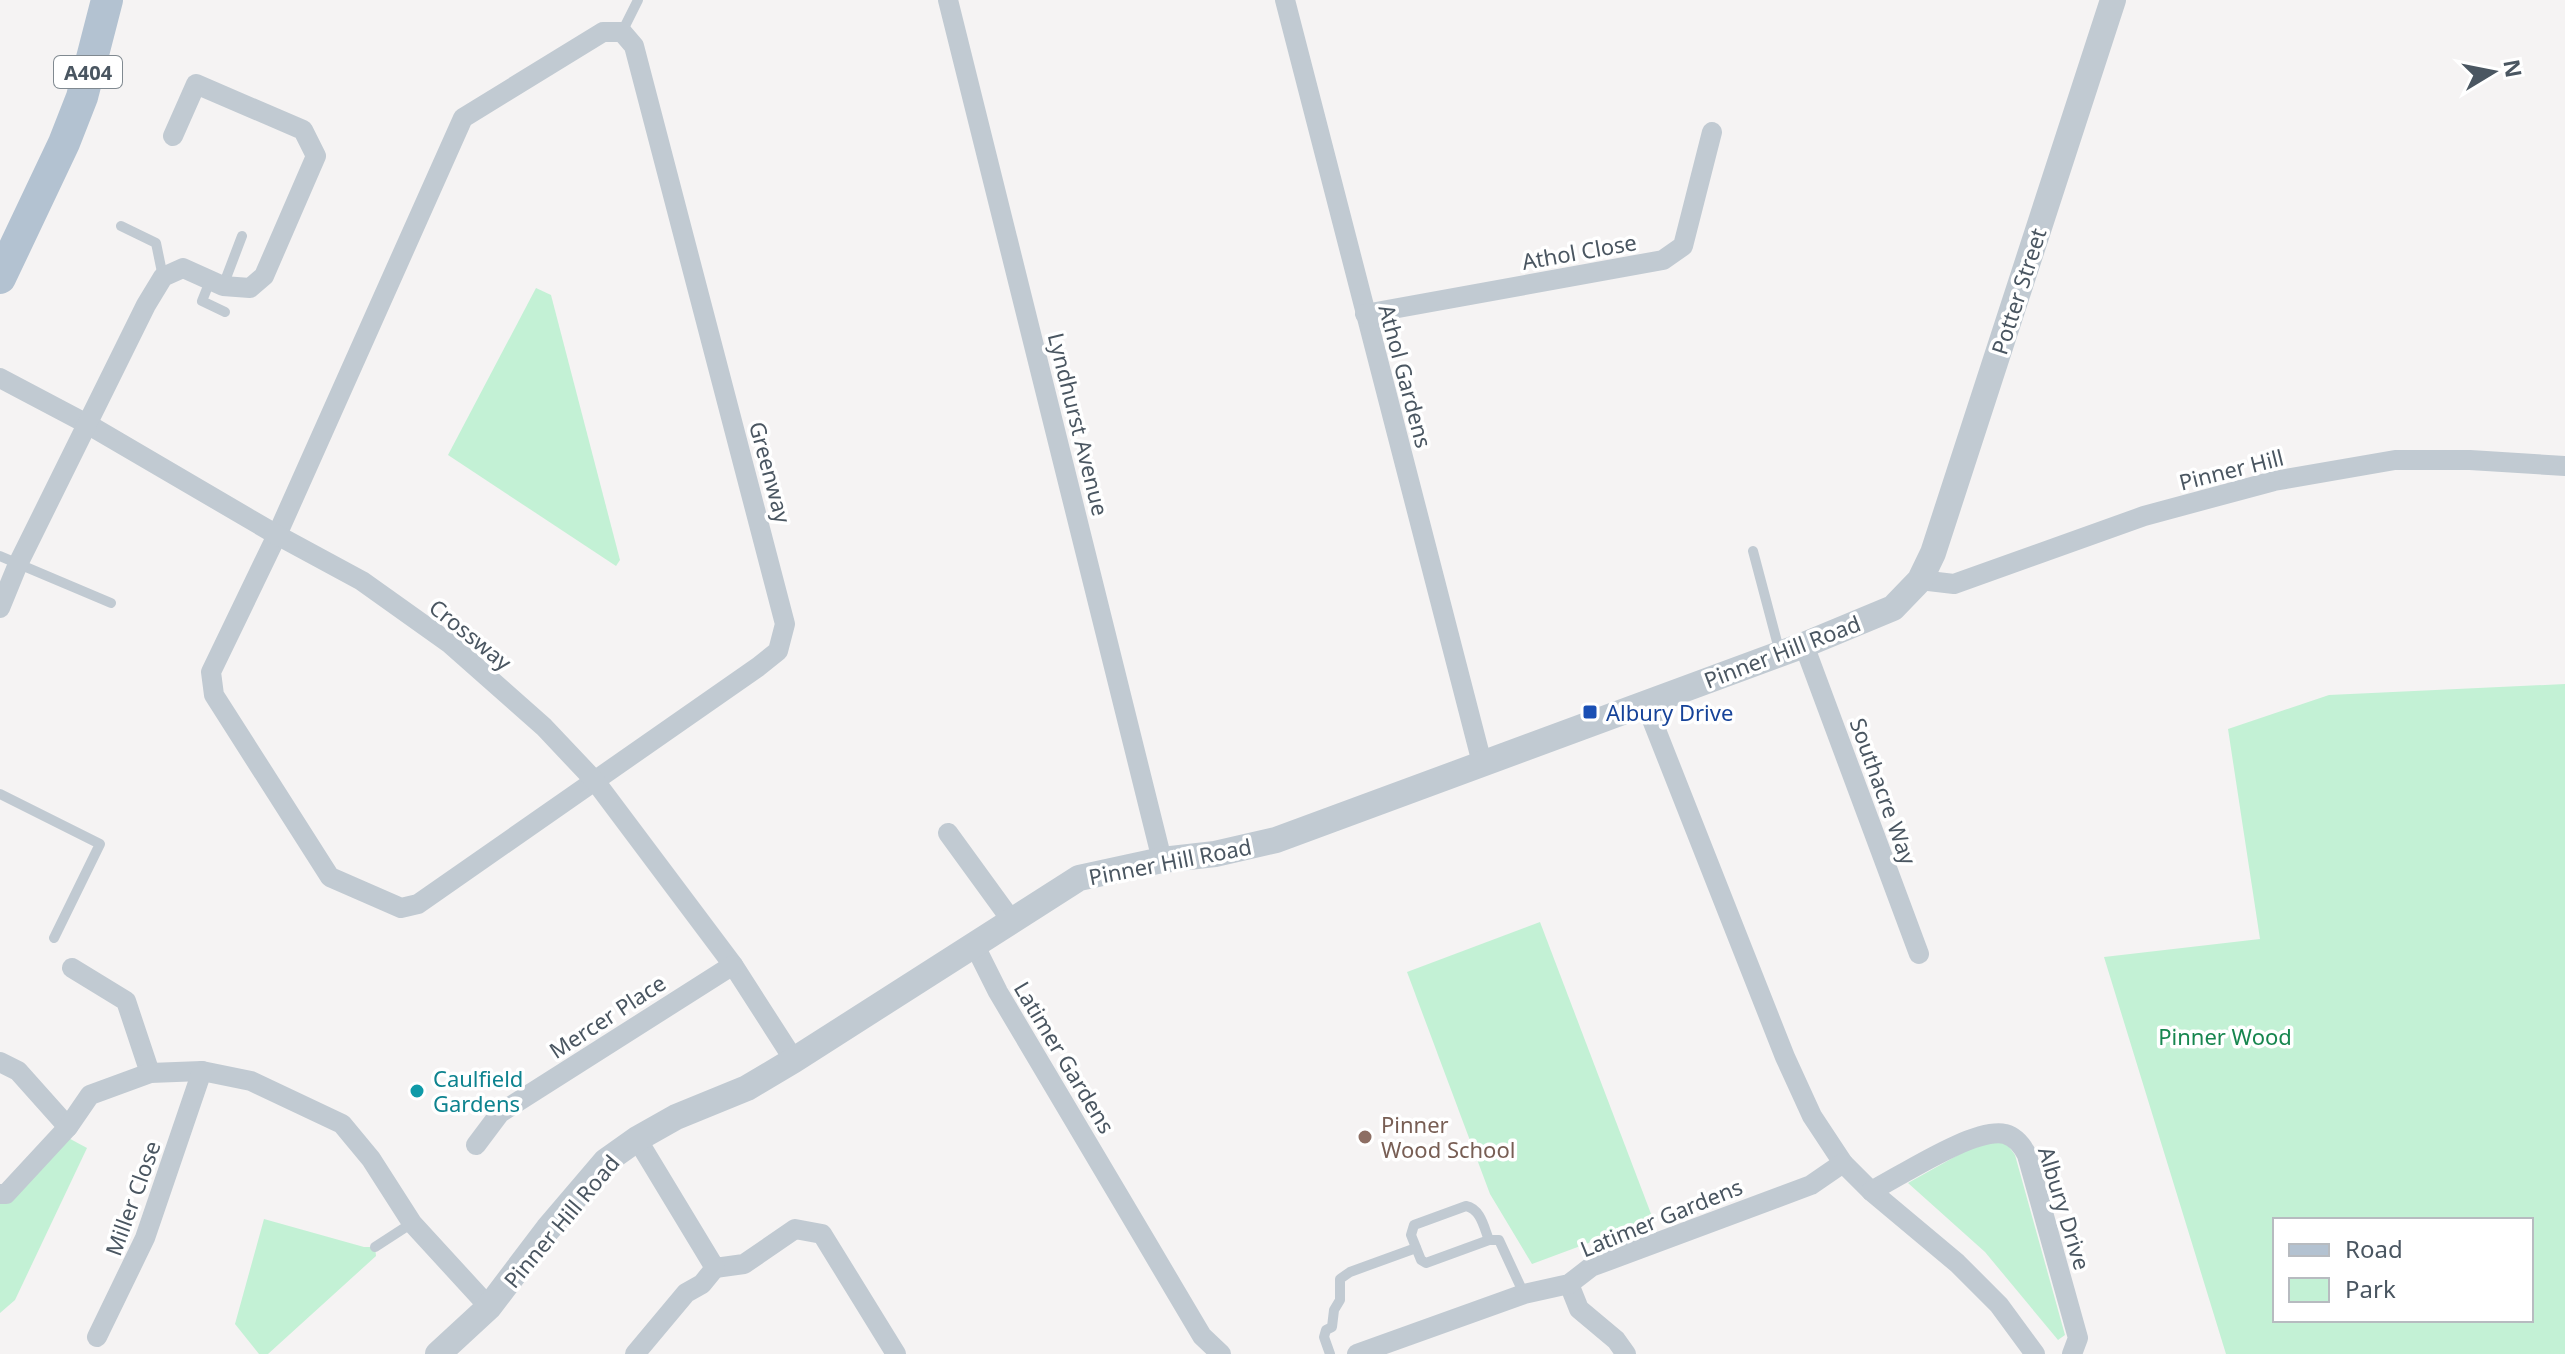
<svg xmlns="http://www.w3.org/2000/svg" width="2565" height="1354" font-family="'Noto Sans',sans-serif">
<style>
.green{fill:#c3f1d5;fill-rule:evenodd}
.lines{fill:none;stroke-linecap:round;stroke-linejoin:round}
.service{stroke:#c1cad2;stroke-width:10}
.minor{stroke:#c1cad2;stroke-width:20}
.tertiary{stroke:#c1cad2;stroke-width:26}
.primary{stroke:#b3c2d1;stroke-width:32}
.transit-dot{fill:#1a4fb4;stroke:#fff;stroke-width:3}
.culture-dot{fill:#0f9aa8;stroke:#fff;stroke-width:3}
.education-dot{fill:#8d6e63;stroke:#fff;stroke-width:3}
.labels{text-anchor:middle;dominant-baseline:central;stroke-width:7;stroke-linejoin:round;paint-order:stroke}
.shield{fill:#fff;stroke:#808990;stroke-width:2}
.shield-label{font-size:20px;font-weight:bold;fill:#4a5661}
.street-label{font-size:22px;fill:#4a5661;stroke:#fff}
.transit-label{font-size:22px;fill:#164399;stroke:#fff;text-anchor:start}
.park-label{font-size:22px;fill:#17864f;stroke:#fff}
.culture-label{font-size:22px;fill:#0d838f;stroke:#fff;text-anchor:start}
.education-label{font-size:22px;fill:#785e54;stroke:#fff;text-anchor:start}
</style>
<rect width="100%" height="100%" fill="#f5f3f3"/>
<g class="green">
<polygon points="536,288 551,295 620,560 616,566 448,455"/>
<path d="M2565 684V1354H2226L2104 957 2260 939 2228 729 2329 695ZM2275 1220H2531V1320H2275Z"/>
<polygon points="1540,922 1653,1219 1532,1264 1490,1194 1407,972"/>
<polygon points="61,1134 87,1148 15,1300 0,1313 0,1194"/>
<polygon points="2004,1140 2015,1155 2065,1335 2058,1340 1985,1252 1908,1183 1983,1141"/>
<polygon points="264,1219 364,1247 375,1247 376,1256 268,1354 259,1354 235,1324"/>
</g>
<g class="lines">
<g class="service">
<polyline points="622,32 638,0"/>
<polyline points="121,226 156,243 163,277"/>
<polyline points="210,281 202,301 225,312"/>
<polyline points="223,286 242,236"/>
<polyline points="1753,551 1780,653"/>
<polyline points="0,556 111,603"/>
<polyline points="0,794 100,844 54,938"/>
<path d="M1489 1240 1426 1263 1421 1260 1411 1235 1414 1225 1466 1206C1481 1209 1484 1228 1489 1240H1499L1524 1294"/>
<polyline points="375,1247 412,1223"/>
<polyline points="1330,1354 1324,1337 1326,1330 1332,1327 1334,1310 1340,1300 1340,1279 1350,1272 1416,1248"/>
</g>
<g class="minor">
<polyline points="948,0 1162,860"/>
<polyline points="1285,0 1482,763"/>
<polygon points="603,32 622,32 634,46 785,624 778,651 758,667 418,904 401,908 330,877 214,695 211,672 277,535 463,118"/>
<polyline points="1365,314 1663,260 1683,246 1712,132"/>
<polyline points="0,378 89,425 277,535 362,581 449,643 544,727 595,781 733,965 794,1060"/>
<polyline points="1920,580 1954,584 2144,516 2274,481 2395,460 2470,460 2565,466"/>
<polyline points="0,608 18,564 146,305 163,277 183,268 223,286 250,288 264,276 316,156 303,130 196,84 173,136"/>
<polyline points="1804,645 1919,954"/>
<polyline points="1645,702 1785,1057 1812,1116 1843,1163 1871,1191 1957,1263 1999,1305 2035,1354"/>
<polyline points="948,833 1012,921"/>
<polyline points="974,944 998,992 1202,1336 1221,1354"/>
<polyline points="72,968 126,1001 150,1073"/>
<polyline points="0,1062 18,1071 68,1127"/>
<polyline points="637,1139 715,1268 744,1264 795,1229 822,1234 896,1354"/>
<polyline points="476,1145 500,1113 733,965"/>
<path d="M1871 1191C1901 1176 1974 1127 2005 1134 2016 1137 2022 1145 2027 1155L2078 1338 2072 1354"/>
<polyline points="0,1194 6,1194 68,1127 90,1095 150,1073 202,1071 251,1081 342,1124 371,1159 412,1223 489,1307"/>
<polyline points="1569,1284 1579,1309 1616,1340 1626,1354"/>
<polyline points="97,1337 145,1238 202,1071"/>
<polyline points="635,1354 686,1293 702,1284 715,1268"/>
<polyline points="1357,1354 1524,1294 1569,1284 1591,1267 1811,1185 1843,1163"/>
</g>
<polyline class="tertiary" points="438,1354 489,1307 548,1229 606,1161 637,1139 676,1117 747,1088 794,1060 1079,878 1162,860 1215,854 1276,840 1804,645 1893,608 1920,580 1933,553 2113,0"/>
<polyline class="primary" points="0,278 64,143 82,97 107,0"/>
</g>
<rect class="transit-dot" x="1582" y="704" width="16" height="16" rx="4"/>
<circle class="culture-dot" cx="417" cy="1091" r="8"/>
<circle class="education-dot" cx="1365" cy="1137" r="8"/>
<g class="labels">
<rect class="shield" x="54" y="56" width="68" height="32" rx="6"/>
<g class="shield-label">
<text x="88" y="72">A404</text>
</g>
<g class="street-label">
<text transform="translate(1579 251) rotate(-10)">Athol Close</text>
<text transform="translate(2018 291) rotate(-72)">Potter Street</text>
<text transform="translate(1406 376) rotate(75)">Athol Gardens</text>
<text transform="translate(1079 424) rotate(76)">Lyndhurst Avenue</text>
<text transform="translate(2231 469) rotate(-14)">Pinner Hill</text>
<text transform="translate(771 472) rotate(75)">Greenway</text>
<text transform="translate(471 634) rotate(39)">Crossway</text>
<text transform="translate(1782 651) rotate(-21)">Pinner Hill Road</text>
<text transform="translate(1884 791) rotate(70)">Southacre Way</text>
<text transform="translate(1170 861) rotate(-11)">Pinner Hill Road</text>
<text transform="translate(607 1016) rotate(-33)">Mercer Place</text>
<text transform="translate(1065 1057) rotate(59)">Latimer Gardens</text>
<text transform="translate(132 1198) rotate(-70)">Miller Close</text>
<text transform="translate(2065 1208) rotate(73)">Albury Drive</text>
<text transform="translate(1661 1217) rotate(-22)">Latimer Gardens</text>
<text transform="translate(561 1221) rotate(-50)">Pinner Hill Road</text>
</g>
<g class="transit-label">
<text x="1606" y="712">Albury Drive</text>
</g>
<g class="park-label">
<text x="2225" y="1036">Pinner Wood</text>
</g>
<g class="culture-label">
<text x="433" y="1078">Caulfield<tspan x="433" dy="25">Gardens</tspan></text>
</g>
<g class="education-label">
<text x="1381" y="1124">Pinner<tspan x="1381" dy="25">Wood School</tspan></text>
</g>
</g>
<rect x="2273" y="1218" width="260" height="104" fill="#ffffff" stroke="#b7bbc0" stroke-width="2"/>
<rect x="2289" y="1244" width="40" height="12" fill="#b3c2d1" stroke="#b7bbc0" stroke-width="2"/>
<text x="2345" y="1258" font-size="24" fill="#4a5661">Road</text>
<rect x="2289" y="1278" width="40" height="24" fill="#c3f1d5" stroke="#b7bbc0" stroke-width="2"/>
<text x="2345" y="1298" font-size="24" fill="#4a5661">Park</text>
<g transform="translate(2493 72) rotate(80)" stroke="#ffffff" stroke-width="6" paint-order="stroke">
<path d="M0-6L14 30L0 20L-14 30Z" fill="#4a5661"/>
<text y="-12" font-size="22" font-weight="bold" text-anchor="middle" fill="#4a5661">N</text>
</g>
</svg>
